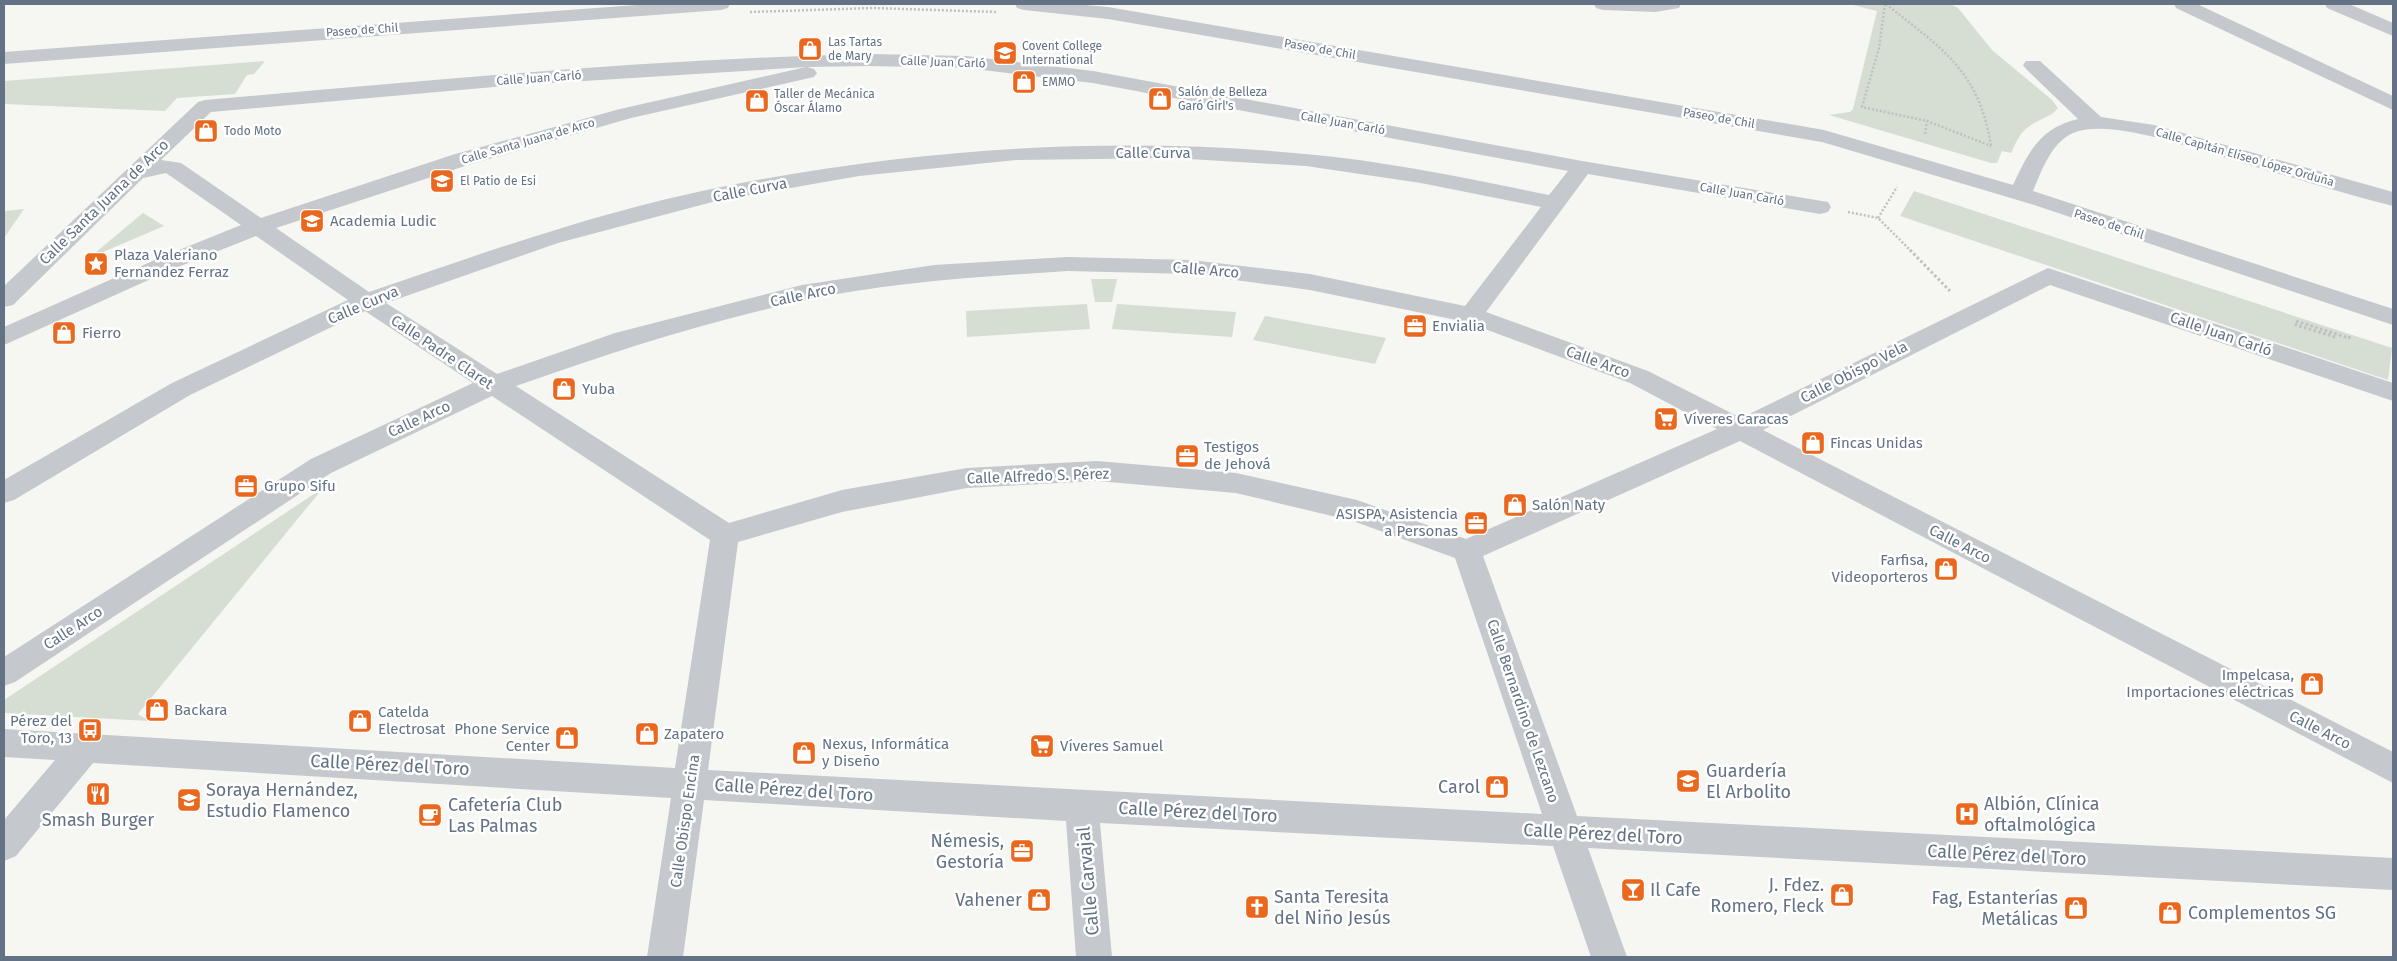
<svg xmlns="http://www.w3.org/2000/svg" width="2397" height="961" font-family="'Fira Sans',sans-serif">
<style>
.green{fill:#d6ded3}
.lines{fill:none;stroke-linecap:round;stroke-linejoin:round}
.path-far1{stroke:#bfc0c3;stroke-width:2.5;stroke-dasharray:2 2;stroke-linecap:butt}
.path{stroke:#bfc0c3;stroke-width:3;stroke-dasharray:2.5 2.5;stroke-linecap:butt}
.minor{fill:#c5c8cc;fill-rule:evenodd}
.labels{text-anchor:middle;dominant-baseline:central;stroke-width:5;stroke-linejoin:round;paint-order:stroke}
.far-street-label{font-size:12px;fill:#637285;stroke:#fff}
.far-poi-label{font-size:12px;fill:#637285;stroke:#fff;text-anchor:start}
.street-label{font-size:15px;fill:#637285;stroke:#fff}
.poi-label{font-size:15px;fill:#637285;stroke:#fff;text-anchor:start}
.near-street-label{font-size:18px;fill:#637285;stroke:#fff}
.near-poi-label{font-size:18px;fill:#637285;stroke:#fff;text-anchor:start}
</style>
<rect width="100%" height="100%" fill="#f6f6f2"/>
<g class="green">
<path d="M1849 4H1950L1958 8 1992 50 2052 100 2058 108C2051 117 2040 119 2031 125 2020 132 2016 142 2011 153L2002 151 1997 163H1991L1829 115 1850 112 1853 109 1877 11Z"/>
<polygon points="265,61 254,74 247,75 235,94 177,98 165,111 4,104 4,81"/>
<polygon points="1914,191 2392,348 2388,380 1900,216"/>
<polygon points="24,209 4,238 4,211"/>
<polygon points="143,213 164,226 89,258"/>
<polygon points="1091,279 1117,279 1112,302 1095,302"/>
<polygon points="1087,304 1090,329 967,337 966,311"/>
<polygon points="1117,304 1236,312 1232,337 1112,329"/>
<polygon points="1265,316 1386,338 1375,364 1253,340"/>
<polygon points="323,488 138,714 149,721 4,713 4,700"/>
</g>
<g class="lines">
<g class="path-far1">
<polyline points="1885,4 1879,48 1862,107 1927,121 1991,146"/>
<path d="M1886 4C1942 49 1979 70 1991 146"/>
<polyline points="750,12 873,8 996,12"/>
<polyline points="1925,134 1927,121"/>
<polyline points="1848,212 1878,218 1911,251"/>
<polyline points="1878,218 1897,187"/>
</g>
<g class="path">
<polyline points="1910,250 1950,291"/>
<polyline points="2335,337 2296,325 2296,321 2349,338 2350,334"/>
</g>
<g class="minor">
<polygon points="650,4 730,4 728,8 721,10 4,64 4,52"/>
<path d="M1015 4H1074L1108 7 1824 130 2013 185C2029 151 2040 128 2078 119L2026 69 2023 65 2026 61H2040L2101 117 2154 125 2393 192V206C2340 193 2288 176 2236 161 2197 150 2110 117 2073 133 2051 143 2042 170 2033 191L2393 309V325L2031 204 1822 142 1108 19 1024 10 1017 8Z"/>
<polygon points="1594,4 1681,4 1679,8 1655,12 1603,10 1596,8"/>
<polygon points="2174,4 2197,4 2393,96 2393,110 2176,8"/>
<polygon points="2325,4 2349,4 2393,23 2393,36 2327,8"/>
<path d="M869 54 966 56 1093 71 1582 161 1828 202 1831 207 1828 212 1820 214 1588 174 1486 312 1648 371 1741 418 2048 268 2393 383V401L2050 285 1763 430 2393 752V783L1740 441 1483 556 1577 816 2393 858V890L1588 848 1627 957H1591L1553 846 1100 823 1112 957H1076L1066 821 704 800 683 957H647L671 798 93 763 16 856 4 861V820L55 760 4 757V729L675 768 710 540 492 396 331 473 15 682 4 686V657L311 459 473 383 365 311 190 395 14 500 4 503V480L172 383 348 300 256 236 173 269 4 345V327L157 259 241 225 166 173 143 178 13 305 4 307V286L198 102 205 100C426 81 647 59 869 54ZM869 66 966 68 1093 83 1568 171 1549 195C1469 179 1387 161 1305 154 1109 135 909 149 716 188 598 212 483 253 369 292L276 228 468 165 631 118 814 77 817 73 814 69 807 67ZM806 67 620 109 452 155 261 218 181 163 161 160 211 112 505 86ZM1172 158 1306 166 1421 183 1541 207 1465 306 1310 274 1191 260 1068 257 934 265 802 285 615 333 497 374 386 303 558 243 716 201 859 176 1016 160ZM1068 271 1191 274 1310 290 1466 322 1630 383 1717 429 1466 539 1357 500 1236 473 1097 461 967 468 842 490 729 523 516 386C609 353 704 322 802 301 889 282 979 277 1068 271ZM1097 481 1236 493 1353 521 1455 558 1542 814 708 770 738 542 842 512 967 488Z"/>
</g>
</g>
<defs>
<symbol id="shop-square" viewBox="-11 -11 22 22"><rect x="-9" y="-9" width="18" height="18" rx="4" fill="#eb671d" stroke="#fff"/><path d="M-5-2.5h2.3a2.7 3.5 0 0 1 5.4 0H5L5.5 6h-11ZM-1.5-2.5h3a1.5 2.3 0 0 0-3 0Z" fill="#fff"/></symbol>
<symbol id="school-square" viewBox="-11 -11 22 22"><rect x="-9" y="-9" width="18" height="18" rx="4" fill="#eb671d" stroke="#fff"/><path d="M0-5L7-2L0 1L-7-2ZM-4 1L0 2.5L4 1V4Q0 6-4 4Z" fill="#fff"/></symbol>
<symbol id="sight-square" viewBox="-11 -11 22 22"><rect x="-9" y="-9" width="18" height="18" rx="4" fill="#eb671d" stroke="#fff"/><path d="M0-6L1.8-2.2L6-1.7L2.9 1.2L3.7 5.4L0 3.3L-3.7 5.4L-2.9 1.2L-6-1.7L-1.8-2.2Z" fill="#fff"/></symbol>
<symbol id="office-square" viewBox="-11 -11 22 22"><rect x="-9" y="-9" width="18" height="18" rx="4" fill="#eb671d" stroke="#fff"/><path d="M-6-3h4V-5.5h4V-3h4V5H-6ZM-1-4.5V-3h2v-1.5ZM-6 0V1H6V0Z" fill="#fff"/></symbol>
<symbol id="supermarket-square" viewBox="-11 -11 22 22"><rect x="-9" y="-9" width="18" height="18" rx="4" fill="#eb671d" stroke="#fff"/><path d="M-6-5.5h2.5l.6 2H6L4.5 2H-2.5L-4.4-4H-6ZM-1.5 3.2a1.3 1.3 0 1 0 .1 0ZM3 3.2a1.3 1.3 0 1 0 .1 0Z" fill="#fff"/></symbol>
<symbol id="bus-square" viewBox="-11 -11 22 22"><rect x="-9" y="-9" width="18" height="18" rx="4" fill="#eb671d" stroke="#fff"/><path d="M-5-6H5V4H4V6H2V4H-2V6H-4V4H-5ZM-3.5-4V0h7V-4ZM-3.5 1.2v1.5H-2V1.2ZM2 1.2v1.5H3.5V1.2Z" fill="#fff"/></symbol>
<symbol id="restaurant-square" viewBox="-11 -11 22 22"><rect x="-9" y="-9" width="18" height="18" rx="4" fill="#eb671d" stroke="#fff"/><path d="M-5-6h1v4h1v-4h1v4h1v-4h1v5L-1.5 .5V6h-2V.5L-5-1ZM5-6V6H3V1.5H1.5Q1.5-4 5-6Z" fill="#fff"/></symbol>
<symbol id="hospital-square" viewBox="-11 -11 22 22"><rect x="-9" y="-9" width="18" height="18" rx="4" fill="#eb671d" stroke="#fff"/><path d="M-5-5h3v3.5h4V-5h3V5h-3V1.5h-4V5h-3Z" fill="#fff"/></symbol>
<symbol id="cafe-square" viewBox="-11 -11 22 22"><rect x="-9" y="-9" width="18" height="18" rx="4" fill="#eb671d" stroke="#fff"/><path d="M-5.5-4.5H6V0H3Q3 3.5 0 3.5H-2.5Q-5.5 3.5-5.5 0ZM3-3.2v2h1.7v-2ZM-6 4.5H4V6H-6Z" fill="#fff"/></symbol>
<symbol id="bar-square" viewBox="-11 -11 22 22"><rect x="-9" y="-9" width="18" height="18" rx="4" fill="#eb671d" stroke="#fff"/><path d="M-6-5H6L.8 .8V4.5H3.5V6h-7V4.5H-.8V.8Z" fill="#fff"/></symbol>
<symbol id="church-square" viewBox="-11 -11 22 22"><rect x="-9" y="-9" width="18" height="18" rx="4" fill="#eb671d" stroke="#fff"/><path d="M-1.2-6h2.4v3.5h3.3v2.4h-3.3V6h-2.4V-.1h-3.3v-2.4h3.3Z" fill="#fff"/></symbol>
</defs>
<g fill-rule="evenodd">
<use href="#shop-square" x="796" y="35" width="28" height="28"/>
<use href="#school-square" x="991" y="39" width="28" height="28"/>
<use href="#shop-square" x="1010" y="68" width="28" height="28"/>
<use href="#shop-square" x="1146" y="85" width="28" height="28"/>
<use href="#shop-square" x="743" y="87" width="28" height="28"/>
<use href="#shop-square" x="192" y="117" width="28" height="28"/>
<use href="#school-square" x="428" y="167" width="28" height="28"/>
<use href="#school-square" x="298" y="207" width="28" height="28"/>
<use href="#sight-square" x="82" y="250" width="28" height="28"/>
<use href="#office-square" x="1401" y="312" width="28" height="28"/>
<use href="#shop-square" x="50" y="319" width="28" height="28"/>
<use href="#shop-square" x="550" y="375" width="28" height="28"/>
<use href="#supermarket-square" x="1652" y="405" width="28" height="28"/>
<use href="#shop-square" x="1799" y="429" width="28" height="28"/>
<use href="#office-square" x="1173" y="442" width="28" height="28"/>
<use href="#office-square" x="232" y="472" width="28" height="28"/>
<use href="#shop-square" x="1501" y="491" width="28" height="28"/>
<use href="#office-square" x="1462" y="509" width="28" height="28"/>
<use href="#shop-square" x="1932" y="555" width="28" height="28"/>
<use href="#shop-square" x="2298" y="670" width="28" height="28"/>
<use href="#shop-square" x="143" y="696" width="28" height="28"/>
<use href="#shop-square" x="346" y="707" width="28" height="28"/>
<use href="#bus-square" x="76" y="716" width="28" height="28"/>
<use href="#shop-square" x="633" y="720" width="28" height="28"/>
<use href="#shop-square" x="553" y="724" width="28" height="28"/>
<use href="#supermarket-square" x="1028" y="732" width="28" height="28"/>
<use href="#shop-square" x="790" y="739" width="28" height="28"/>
<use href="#school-square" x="1674" y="767" width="28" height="28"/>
<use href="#shop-square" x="1483" y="773" width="28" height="28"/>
<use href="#restaurant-square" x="84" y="780" width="28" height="28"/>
<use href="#school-square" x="175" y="786" width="28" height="28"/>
<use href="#hospital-square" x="1953" y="800" width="28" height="28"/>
<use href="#cafe-square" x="416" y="801" width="28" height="28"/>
<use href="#office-square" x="1008" y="837" width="28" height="28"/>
<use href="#bar-square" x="1619" y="876" width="28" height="28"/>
<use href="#shop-square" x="1828" y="881" width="28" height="28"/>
<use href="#shop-square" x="1025" y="886" width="28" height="28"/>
<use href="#church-square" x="1243" y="893" width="28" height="28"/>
<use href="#shop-square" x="2062" y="894" width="28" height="28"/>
<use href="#shop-square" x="2156" y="899" width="28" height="28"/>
</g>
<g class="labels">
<g class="far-street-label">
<text transform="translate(362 30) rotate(-4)">Paseo de Chil</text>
<text transform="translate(1320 49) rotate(10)">Paseo de Chil</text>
<text transform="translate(943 62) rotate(2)">Calle Juan Carló</text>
<text transform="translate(539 78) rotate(-4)">Calle Juan Carló</text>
<text transform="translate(1719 118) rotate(10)">Paseo de Chil</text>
<text transform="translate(1343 123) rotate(10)">Calle Juan Carló</text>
<text transform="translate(528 141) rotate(-16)">Calle Santa Juana de Arco</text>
<text transform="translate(2245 157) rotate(16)">Calle Capitán Eliseo López Orduña</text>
<text transform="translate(1742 194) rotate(10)">Calle Juan Carló</text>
<text transform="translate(2109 224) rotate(18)">Paseo de Chil</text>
</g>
<g class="far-poi-label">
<text x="828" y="42">Las Tartas<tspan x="828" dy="14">de Mary</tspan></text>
<text x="1022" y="46">Covent College<tspan x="1022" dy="14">International</tspan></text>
<text x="1042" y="82">EMMO</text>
<text x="1178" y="92">Salón de Belleza<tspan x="1178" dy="14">Garó Girl's</tspan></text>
<text x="774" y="94">Taller de Mecánica<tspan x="774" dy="14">Óscar Álamo</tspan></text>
<text x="224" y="131">Todo Moto</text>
<text x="460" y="181">El Patio de Esi</text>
</g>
<g class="street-label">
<text x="1153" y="153">Calle Curva</text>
<text transform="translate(750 190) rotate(-11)">Calle Curva</text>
<text transform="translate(104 202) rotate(-44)">Calle Santa Juana de Arco</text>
<text transform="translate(1206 270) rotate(5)">Calle Arco</text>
<text transform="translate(803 295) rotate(-12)">Calle Arco</text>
<text transform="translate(363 305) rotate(-23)">Calle Curva</text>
<text transform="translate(2221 334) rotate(19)">Calle Juan Carló</text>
<text transform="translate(442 352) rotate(34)">Calle Padre Claret</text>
<text transform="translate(1598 362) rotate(20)">Calle Arco</text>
<text transform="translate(1854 372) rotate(-27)">Calle Obispo Vela</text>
<text transform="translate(419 419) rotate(-25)">Calle Arco</text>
<text transform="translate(1038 476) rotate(-2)">Calle Alfredo S. Pérez</text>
<text transform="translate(1960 544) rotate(27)">Calle Arco</text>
<text transform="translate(73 628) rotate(-33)">Calle Arco</text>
<text transform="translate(1523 711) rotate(71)">Calle Bernardino de Lezcano</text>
<text transform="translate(2320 730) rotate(27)">Calle Arco</text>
<text transform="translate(685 821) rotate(-82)">Calle Obispo Encina</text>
</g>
<g class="poi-label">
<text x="330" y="221">Academia Ludic</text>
<text x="114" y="255">Plaza Valeriano<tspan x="114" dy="17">Fernandez Ferraz</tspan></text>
<text x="1432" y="326">Envialia</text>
<text x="82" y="333">Fierro</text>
<text x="582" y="389">Yuba</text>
<text x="1684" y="419">Víveres Caracas</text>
<text x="1830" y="443">Fincas Unidas</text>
<text x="1204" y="447">Testigos<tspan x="1204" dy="17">de Jehová</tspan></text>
<text x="264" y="486">Grupo Sifu</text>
<text x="1532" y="505">Salón Naty</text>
<text x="1458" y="514" text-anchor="end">ASISPA, Asistencia<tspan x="1458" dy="17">a Personas</tspan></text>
<text x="1928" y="560" text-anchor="end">Farfisa,<tspan x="1928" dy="17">Videoporteros</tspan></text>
<text x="2294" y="675" text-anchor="end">Impelcasa,<tspan x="2294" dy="17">Importaciones eléctricas</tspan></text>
<text x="174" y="710">Backara</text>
<text x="378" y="712">Catelda<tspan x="378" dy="17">Electrosat</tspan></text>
<text x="72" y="721" text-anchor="end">Pérez del<tspan x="72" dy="17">Toro, 13</tspan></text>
<text x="550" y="729" text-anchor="end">Phone Service<tspan x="550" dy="17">Center</tspan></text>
<text x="664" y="734">Zapatero</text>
<text x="822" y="744">Nexus, Informática<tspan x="822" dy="17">y Diseño</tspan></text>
<text x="1060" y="746">Víveres Samuel</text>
</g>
<g class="near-street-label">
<text transform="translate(390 765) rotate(3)">Calle Pérez del Toro</text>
<text transform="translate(794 790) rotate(4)">Calle Pérez del Toro</text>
<text transform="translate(1198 812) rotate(3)">Calle Pérez del Toro</text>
<text transform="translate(1603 834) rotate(3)">Calle Pérez del Toro</text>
<text transform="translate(2007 855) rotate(3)">Calle Pérez del Toro</text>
<text transform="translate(1088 881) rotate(-95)">Calle Carvajal</text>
</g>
<g class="near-poi-label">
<text x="1706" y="771">Guardería<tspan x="1706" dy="21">El Arbolito</tspan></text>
<text x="1480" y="787" text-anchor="end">Carol</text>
<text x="206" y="790">Soraya Hernández,<tspan x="206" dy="21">Estudio Flamenco</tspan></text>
<text x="1984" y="804">Albión, Clínica<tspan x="1984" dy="21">oftalmológica</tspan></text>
<text x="448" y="805">Cafetería Club<tspan x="448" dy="21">Las Palmas</tspan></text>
<text x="98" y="820" text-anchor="middle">Smash Burger</text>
<text x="1004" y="841" text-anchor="end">Némesis,<tspan x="1004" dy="21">Gestoría</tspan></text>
<text x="1824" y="885" text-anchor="end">J. Fdez.<tspan x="1824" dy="21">Romero, Fleck</tspan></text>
<text x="1650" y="890">Il Cafe</text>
<text x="1274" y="897">Santa Teresita<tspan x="1274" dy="21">del Niño Jesús</tspan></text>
<text x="2058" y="898" text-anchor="end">Fag, Estanterías<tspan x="2058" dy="21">Metálicas</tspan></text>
<text x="1022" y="900" text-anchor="end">Vahener</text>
<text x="2188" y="913">Complementos SG</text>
</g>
</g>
<rect width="2397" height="961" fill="none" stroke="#637285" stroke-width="10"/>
</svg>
